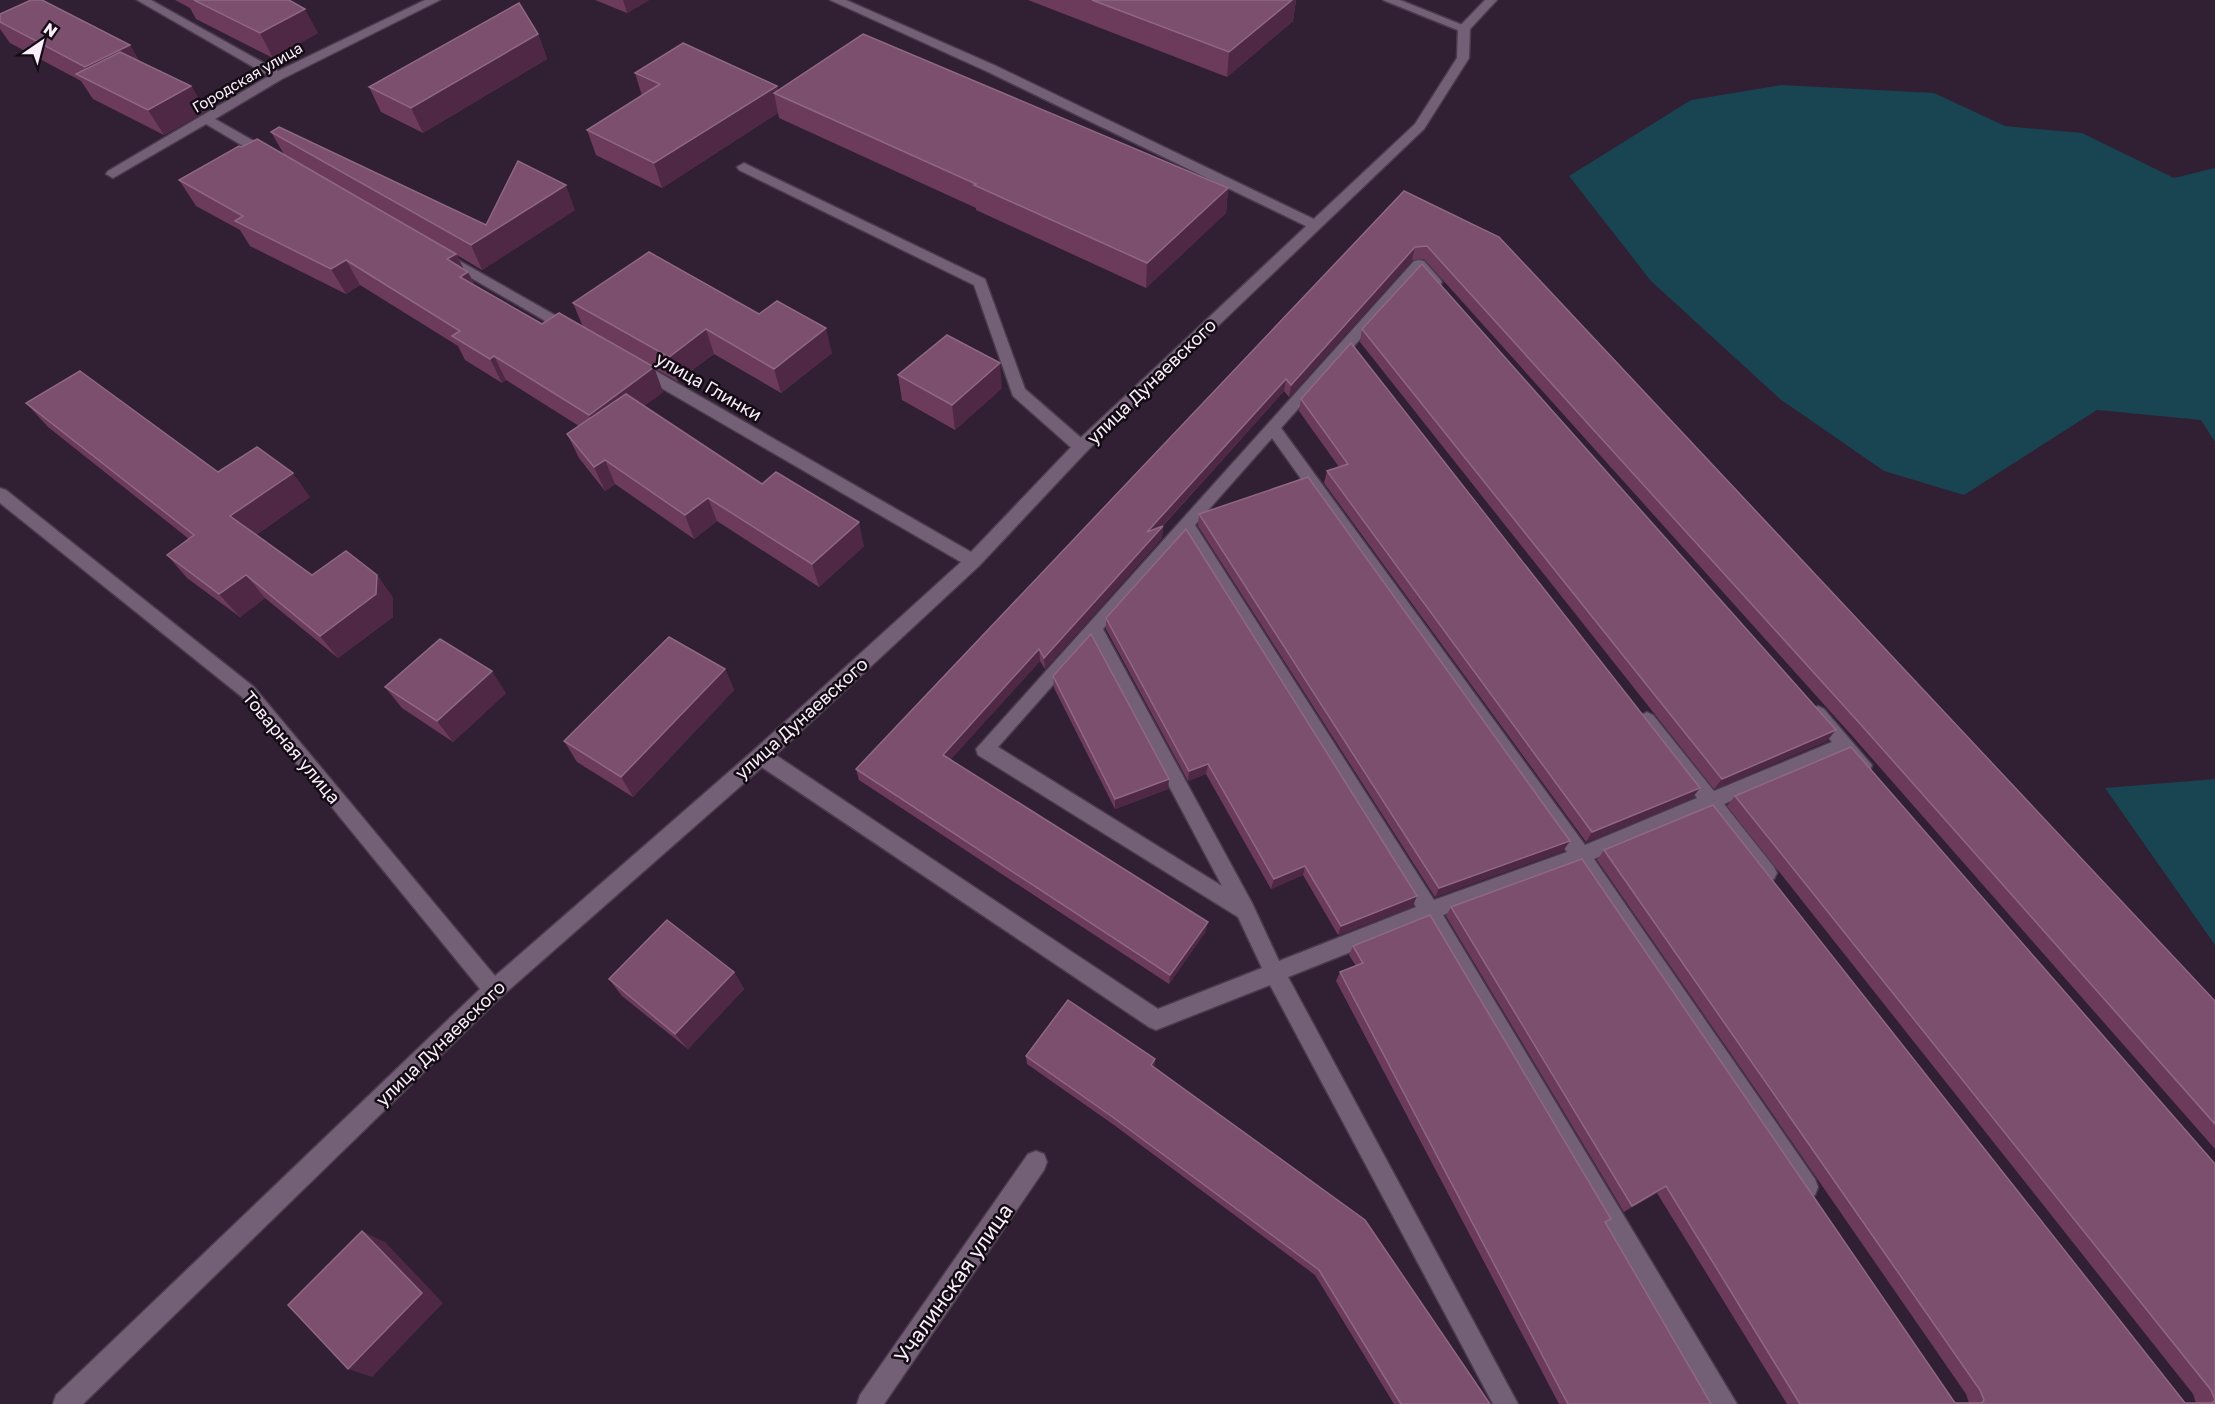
<svg xmlns="http://www.w3.org/2000/svg" width="2215" height="1404" font-family="'Golos Text',sans-serif">
<style>
.water{fill:#194451}
.lines{fill:none;stroke-linecap:round;stroke-linejoin:round}
.lane-casing{stroke:#4a3b4c;stroke-width:3}
.street-casing{stroke:#4a3b4c;stroke-width:3}
.lane{fill:#746076;fill-rule:evenodd}
.street{fill:#746076;fill-rule:evenodd}
.wall{fill:#6c3b5c}
.shaded-wall{fill:#4e2844}
.building{fill:#7b4f6d;stroke:#8f6883;stroke-width:1.5}
.labels{text-anchor:middle;dominant-baseline:central;stroke-width:5;stroke-linejoin:round;paint-order:stroke}
.far-street-label{font-size:15px;fill:#faeefb;stroke:#140c15}
.street-label{font-size:18px;fill:#faeefb;stroke:#140c15}
.near-street-label{font-size:21px;fill:#faeefb;stroke:#140c15}
</style>
<rect width="100%" height="100%" fill="#311f33"/>
<g class="water">
<polygon points="1781,85 1934,93 2005,126 2082,133 2174,178 2215,168 2215,442 2201,420 2097,410 1964,495 1884,471 1780,399 1651,281 1569,176 1691,100"/>
<polygon points="2215,779 2215,945 2105,788"/>
</g>
<g class="lines">
<defs>
<g id="lane">
<polygon points="830,0 846,0 994,65 1320,222 1322,225 1320,228 1310,228 986,71"/>
<polygon points="1383,0 1400,0 1470,28 1464,32 1460,31"/>
<polygon points="744,163 985,279 1025,389 1087,443 1089,447 1087,451 1075,451 1013,396 974,285 739,170 737,167"/>
<path d="M1419 260 1424 261 1440 279 1442 282 1440 285H1430L1419 273 1281 428 1585 845 1697 798 1641 725 1638 720 1641 715 1647 712 1653 715 1714 791 1832 742 1809 714 1812 709 1818 706 1824 709 1872 765 1870 771C1856 775 1850 764 1842 754L1724 804 1774 867 1777 873 1774 879 1767 882 1760 879 1707 811 1594 859 1815 1179 1818 1187 1815 1195 1807 1198 1799 1195 1577 866 1443 915 1737 1404H1711L1426 922 1288 977 1518 1404H1493L1270 985 1156 1030 1149 1027 754 762 752 756 754 750 761 748 768 750 1158 1009 1262 968 1238 917 978 755 976 749 1414 261ZM1272 438 1567 852 1434 900 1195 525ZM1185 537 1416 907 1279 961 1252 903 1103 629ZM1092 641 1222 886 998 747Z"/>
</g>
<g id="street">
<polygon points="137,0 151,0 278,71 425,0 440,0 282,79 215,119 275,153 276,156 275,159 265,159 206,124 113,178 106,174 108,171 269,76"/>
<polygon points="1485,0 1497,0 1470,29 1469,58 1424,129 1087,451 979,566 768,762 501,997 83,1404 53,1404 56,1395 480,989 242,697 0,503 0,488 6,490 254,687 495,976 754,750 961,562 632,371 630,367 632,363 642,363 971,552 1075,443 1415,124 1457,58 1458,28"/>
<polygon points="442,251 576,327 578,330 571,335 566,333 437,258 435,255 437,252"/>
<polygon points="1036,1151 1044,1154 1047,1162 1044,1170 884,1404 857,1404 860,1395 1028,1154"/>
</g>
</defs>
<use href="#lane" class="lane-casing"/>
<use href="#street" class="street-casing"/>
<use href="#lane" class="lane"/>
<use href="#street" class="street"/>
</g>
<g class="wall">
<polygon points="175,0 289,0 318,33 273,58 196,19 190,8"/>
<polygon points="595,0 649,0 627,13"/>
<polygon points="1028,0 1296,0 1293,21 1227,77"/>
<polygon points="0,14 140,62 191,86 206,111 164,135 93,99 81,81 10,43 0,29"/>
<polygon points="538,34 547,59 423,133 381,112 369,87"/>
<polygon points="635,73 777,86 778,90 1228,188 1226,213 1146,288 976,210 976,208 779,118 778,113 662,188 596,155 587,130 642,96"/>
<polygon points="271,132 486,225 575,210 482,270 457,255 463,269 468,272 475,286 542,324 583,327 573,303 759,314 832,353 781,393 714,354 677,381 654,368 663,392 644,406 762,484 864,546 819,587 717,521 694,539 615,484 605,491 579,458 567,434 579,426 506,380 502,383 465,360 458,346 360,285 346,294 250,246 240,230 196,206 179,180 242,147 285,156"/>
<polygon points="1404,191 2215,1001 2215,1149 1854,738 1424,259 1412,260 1289,397 1284,391 1162,527 1163,526 1162,538 1045,669 1040,661 950,760 1206,931 1169,984 859,780 856,769"/>
<polygon points="1362,329 1827,741 1714,789 1360,342"/>
<polygon points="898,375 1002,388 955,430 902,400"/>
<polygon points="1301,399 1700,788 1692,798 1586,842 1324,483 1327,471 1339,467 1299,411"/>
<polygon points="26,403 218,472 310,497 256,535 312,575 377,575 393,598 393,617 338,658 265,598 240,617 187,578 167,555 189,539 48,427"/>
<polygon points="1199,514 1563,851 1435,897 1198,526"/>
<polygon points="1106,618 1413,906 1338,935 1303,875 1271,889 1206,774 1188,781 1106,629"/>
<polygon points="725,669 734,690 633,797 577,762 564,741"/>
<polygon points="1053,676 1168,789 1115,809 1054,688"/>
<polygon points="385,687 506,693 453,742 402,708"/>
<polygon points="1735,796 2215,1164 2215,1404 1787,1404 1657,1193 1624,1212 1446,916 1451,907 1955,1403 1969,1403 1966,1394 1597,860 1604,850 2185,1403 2196,1403 2193,1394 1727,806"/>
<polygon points="1353,946 1605,1223 1711,1404 1559,1404 1336,981 1340,972 1356,966 1349,955"/>
<polygon points="734,972 744,989 688,1049 622,996 609,979"/>
<polygon points="1026,1056 1155,1059 1154,1068 1490,1404 1394,1404 1315,1275 1114,1125 1027,1064"/>
</g>
<g class="shaded-wall">
<polygon points="623,0 649,0 627,13"/>
<polygon points="1292,0 1296,0 1293,21 1227,77 1229,52"/>
<polygon points="305,9 318,33 273,58 260,33"/>
<polygon points="538,34 547,59 423,133 411,108"/>
<polygon points="130,45 145,70 97,84 85,67"/>
<polygon points="191,86 206,111 164,135 148,110"/>
<polygon points="777,86 779,95 774,93 778,113 662,188 654,163"/>
<polygon points="566,185 575,210 482,270 471,245"/>
<polygon points="1228,188 1226,213 1146,288 1147,263"/>
<polygon points="1415,247 1412,260 1289,397 1291,385"/>
<polygon points="456,254 466,273 468,272 480,296 460,284 447,259"/>
<polygon points="346,260 360,285 346,294 331,269"/>
<polygon points="826,328 832,353 781,393 774,369"/>
<polygon points="706,329 714,354 677,381 669,357"/>
<polygon points="494,356 506,380 502,383 490,359"/>
<polygon points="1000,363 1002,388 955,430 952,405"/>
<polygon points="654,367 663,392 600,439 589,415"/>
<polygon points="1286,379 1284,391 1146,544 1147,532"/>
<polygon points="605,460 615,484 605,491 594,467"/>
<polygon points="293,473 310,497 249,540 230,516"/>
<polygon points="708,498 717,521 694,539 685,515"/>
<polygon points="859,522 864,546 819,587 812,564"/>
<polygon points="1163,526 1162,538 1045,669 1044,658"/>
<polygon points="246,575 265,598 240,617 219,594"/>
<polygon points="377,575 393,598 393,617 338,658 320,636"/>
<polygon points="1039,649 1040,661 945,766 943,755"/>
<polygon points="725,669 734,690 633,797 621,777"/>
<polygon points="492,671 506,693 453,742 437,721"/>
<polygon points="1836,730 1827,741 1714,789 1722,779"/>
<polygon points="1208,764 1206,774 1188,781 1189,771"/>
<polygon points="1169,779 1168,789 1115,809 1115,799"/>
<polygon points="1700,788 1692,798 1586,842 1592,832"/>
<polygon points="1570,841 1563,851 1435,897 1439,888"/>
<polygon points="1305,866 1303,875 1271,889 1274,879"/>
<polygon points="1417,896 1413,906 1338,935 1341,926"/>
<polygon points="1208,922 1206,931 1169,984 1170,975"/>
<polygon points="734,972 744,989 688,1049 675,1034"/>
<polygon points="1155,1059 1154,1067 1150,1073 1151,1065"/>
<polygon points="1666,1186 1657,1193 1624,1212 1632,1206"/>
<polygon points="362,1231 385,1242 443,1303 372,1377 348,1369"/>
</g>
<g class="building">
<polygon points="31,0 42,0 130,45 85,67 0,22 0,14"/>
<polygon points="194,0 289,0 305,9 260,33"/>
<polygon points="1092,0 1292,0 1229,52"/>
<polygon points="519,3 538,34 411,108 369,87"/>
<polygon points="863,34 1228,188 1147,263 974,185 976,184 774,93"/>
<polygon points="683,43 777,86 654,163 587,130 660,84 635,73"/>
<polygon points="120,52 191,86 148,110 76,74"/>
<polygon points="279,127 486,225 518,161 566,185 471,245 271,132"/>
<polygon points="257,139 456,254 447,259 468,272 460,277 542,324 559,313 654,367 589,415 494,356 490,359 452,336 460,331 346,260 331,269 235,221 243,216 179,180 239,146 242,147"/>
<polygon points="1404,191 1499,237 2215,1001 2215,1124 1863,727 1427,246 1415,247 1291,385 1286,379 1147,532 1163,526 1044,658 1039,649 943,755 1208,922 1170,975 856,769"/>
<polygon points="649,252 759,314 777,301 826,328 774,369 706,329 669,357 573,303"/>
<polygon points="1422,264 1836,730 1722,779 1362,329"/>
<polygon points="947,335 1000,363 952,405 898,375"/>
<polygon points="1351,343 1700,788 1592,832 1327,471 1348,464 1301,399"/>
<polygon points="80,371 218,472 257,447 293,473 230,516 312,575 346,551 377,575 376,594 320,636 246,575 219,594 167,555 194,535 26,403"/>
<polygon points="626,394 762,484 776,472 859,522 812,564 708,498 685,515 605,460 594,467 567,434"/>
<polygon points="1308,477 1570,841 1439,888 1199,514"/>
<polygon points="1186,529 1417,896 1341,926 1305,866 1274,879 1208,764 1189,771 1106,618"/>
<polygon points="1091,634 1169,779 1115,799 1053,676"/>
<polygon points="669,637 725,669 621,777 564,741"/>
<polygon points="440,639 492,671 437,721 385,687"/>
<polygon points="1851,747 2215,1164 2215,1404 1800,1404 1666,1186 1632,1206 1451,907 1582,859 1955,1403 1982,1403 1984,1400 1980,1390 1604,850 1713,805 2185,1403 2212,1403 2215,1400 2211,1390 1735,796"/>
<polygon points="1430,915 1611,1219 1605,1222 1711,1404 1568,1404 1340,972 1363,963 1353,946"/>
<polygon points="667,920 734,972 675,1034 609,979"/>
<polygon points="1068,1000 1155,1059 1151,1065 1365,1220 1490,1404 1401,1404 1319,1270 1114,1118 1026,1056"/>
<polygon points="362,1231 422,1293 348,1369 288,1305"/>
</g>
<g class="labels">
<g class="far-street-label">
<text transform="translate(247 77) rotate(-30)">Городская улица</text>
</g>
<g class="street-label">
<text transform="translate(1151 381) rotate(-44)">улица Дунаевского</text>
<text transform="translate(709 386) rotate(30)">улица Глинки</text>
<text transform="translate(801 718) rotate(-42)">улица Дунаевского</text>
<text transform="translate(292 747) rotate(50)">Товарная улица</text>
<text transform="translate(440 1043) rotate(-44)">улица Дунаевского</text>
</g>
<g class="near-street-label">
<text transform="translate(953 1283) rotate(-55)">Учалинская улица</text>
</g>
</g>
<g transform="translate(42 42) rotate(35)" stroke="#140c15" stroke-width="4.5" paint-order="stroke">
<path d="M0-4.5L10 22L0 15L-10 22Z" fill="#faeefb"/>
<text y="-9" font-size="16" font-weight="bold" text-anchor="middle" fill="#faeefb">N</text>
</g>
</svg>
